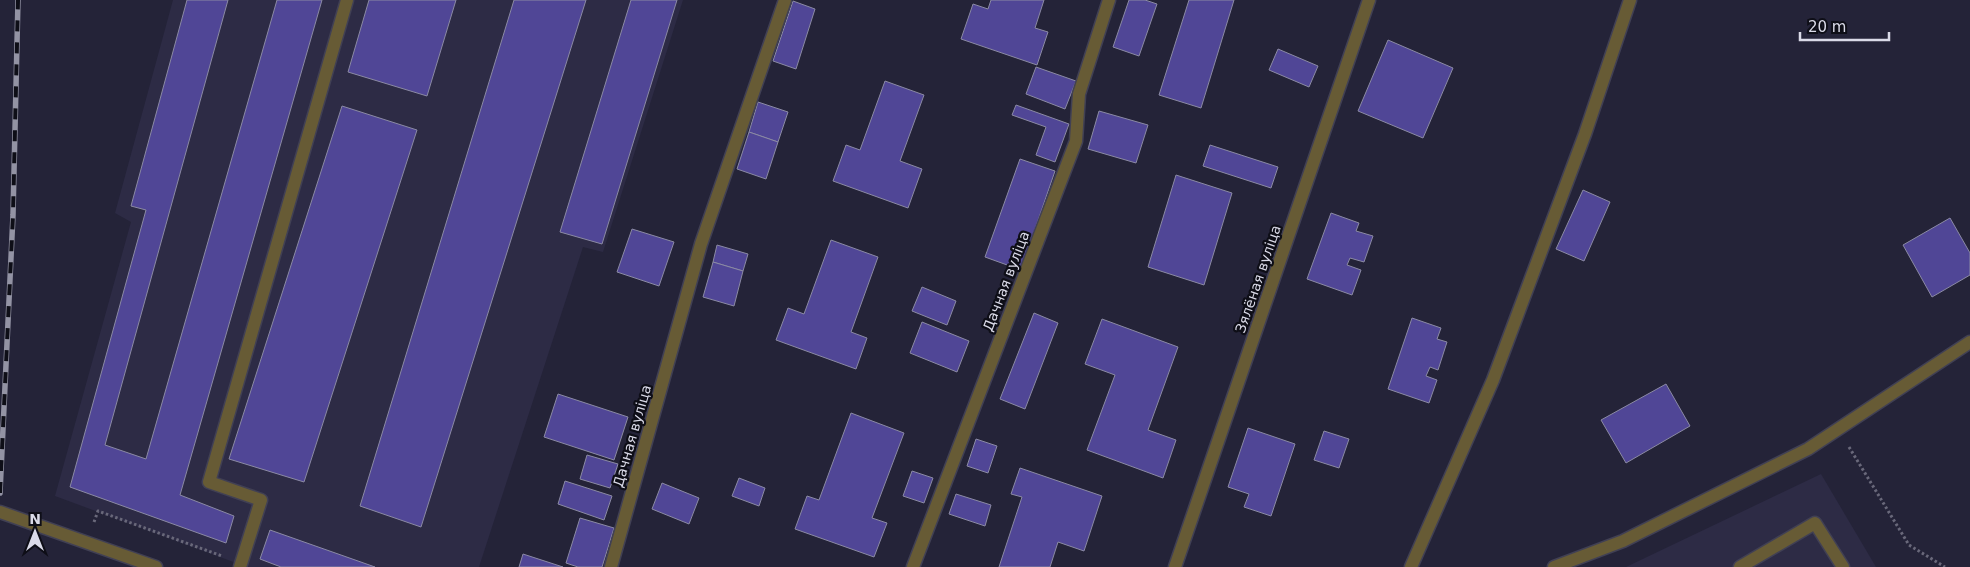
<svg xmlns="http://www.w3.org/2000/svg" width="1970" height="567" font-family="'DejaVu Sans',sans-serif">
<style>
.built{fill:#2d2b45}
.building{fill:#504696;stroke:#8b8aa4}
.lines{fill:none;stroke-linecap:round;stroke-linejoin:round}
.service-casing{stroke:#414054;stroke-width:15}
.minor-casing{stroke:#414054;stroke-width:15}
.tertiary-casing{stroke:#414054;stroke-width:15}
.path{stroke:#69687a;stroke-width:3;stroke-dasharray:2.5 2.5;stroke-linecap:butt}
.service{stroke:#675b35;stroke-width:12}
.minor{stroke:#675b35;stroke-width:12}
.tertiary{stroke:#675b35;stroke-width:12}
.rail-casing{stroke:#9393a4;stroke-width:5.5}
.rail{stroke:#0e0e17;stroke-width:4;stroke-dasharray:11;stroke-linecap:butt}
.labels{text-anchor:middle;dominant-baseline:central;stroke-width:4.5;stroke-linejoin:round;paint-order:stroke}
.street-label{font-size:14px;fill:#dadae8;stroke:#0e0e17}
</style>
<rect width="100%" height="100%" fill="#242338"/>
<g class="built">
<polygon points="173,0 683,0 603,252 583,247 479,567 247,567 55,496 131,222 115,213"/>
<polygon points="1821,474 1876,567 1626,567"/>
</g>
<g class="building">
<polygon points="187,0 228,0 105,445 146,459 277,0 322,0 180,495 234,516 226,543 70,487 146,210 131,206"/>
<polygon points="369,0 456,0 427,96 348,72"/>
<polygon points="514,0 586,0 421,527 360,506"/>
<polygon points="631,0 677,0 602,244 560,232"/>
<polygon points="991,0 1044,0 1035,28 1048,32 1037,65 961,39 973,4 988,9"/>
<polygon points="1129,0 1145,0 1157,4 1139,56 1113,47"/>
<polygon points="1189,0 1234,0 1201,108 1159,95"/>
<polygon points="793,1 815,9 796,69 773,61"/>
<polygon points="1388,40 1453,68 1423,138 1358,111"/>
<polygon points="1278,49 1318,66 1309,87 1269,70"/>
<polygon points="1036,67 1076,81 1065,109 1026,94"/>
<polygon points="885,81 924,95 900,161 922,169 908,208 833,181 846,145 860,150"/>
<polygon points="758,102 788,112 778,142 749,132"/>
<polygon points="1016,105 1069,124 1055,162 1036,155 1046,127 1012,115"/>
<polygon points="342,106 417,130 304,482 229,459"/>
<polygon points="1099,111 1148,125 1136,163 1088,149"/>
<polygon points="749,132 778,142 766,179 737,169"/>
<polygon points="1210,145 1278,167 1271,188 1203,166"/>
<polygon points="1020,159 1055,171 1021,270 985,257"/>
<polygon points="1176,175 1232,193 1204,285 1148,267"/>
<polygon points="1583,190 1610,202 1584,261 1556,249"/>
<polygon points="1331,213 1359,223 1356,231 1373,236 1364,262 1350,258 1347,265 1361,270 1352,295 1307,279"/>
<polygon points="1950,218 1970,253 1970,275 1932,297 1903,245"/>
<polygon points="632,229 674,242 659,286 617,272"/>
<polygon points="831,240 878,257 851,332 867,338 856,369 776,340 788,308 804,314"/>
<polygon points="717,245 748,254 743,271 713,262"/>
<polygon points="713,262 743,271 734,306 703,297"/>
<polygon points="922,287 956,301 947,325 912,311"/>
<polygon points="1034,313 1058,323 1025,409 1000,399"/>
<polygon points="1412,318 1441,328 1437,339 1447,342 1438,370 1430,367 1426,376 1437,380 1429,403 1388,389"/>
<polygon points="1102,319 1178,347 1148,430 1176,440 1163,478 1087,450 1115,375 1085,364"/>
<polygon points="922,322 969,341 957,372 910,353"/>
<polygon points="1666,384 1690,426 1626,463 1601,420"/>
<polygon points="558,394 628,417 614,460 544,437"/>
<polygon points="851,413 904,433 872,518 887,523 874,557 795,529 807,496 819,500"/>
<polygon points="1248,428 1295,444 1271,516 1244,507 1249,494 1228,487"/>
<polygon points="1324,431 1349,439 1339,468 1314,460"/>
<polygon points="976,439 997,446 988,473 967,466"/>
<polygon points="587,455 618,464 610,488 580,479"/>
<polygon points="1020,468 1102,496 1084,551 1058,542 1050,567 999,567 1022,497 1011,494"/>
<polygon points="912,471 933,478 924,503 903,496"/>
<polygon points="739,478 765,488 759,506 732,496"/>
<polygon points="565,481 612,496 604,520 558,504"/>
<polygon points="662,483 699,498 689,524 652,509"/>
<polygon points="956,494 991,505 985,526 949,514"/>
<polygon points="580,518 614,528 602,567 578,567 566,563"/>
<polygon points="270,530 375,567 281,567 260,559"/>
<polygon points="523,554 563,567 519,567"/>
</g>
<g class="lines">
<defs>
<g id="service">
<polyline points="240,567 261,500 209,482 347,0"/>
<polyline points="1411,567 1493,380 1585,134 1630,0"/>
<polyline points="1554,567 1623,541 1808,449 1970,342"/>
<polyline points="1740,567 1815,523 1843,567"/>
</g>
<g id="minor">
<polyline points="611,567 701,244 785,0"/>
<polyline points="913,567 1076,141 1079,94 1109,0"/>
<polyline points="1175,567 1369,0"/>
</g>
<polyline id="tertiary" points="0,512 156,567"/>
</defs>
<use href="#service" class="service-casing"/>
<use href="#minor" class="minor-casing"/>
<use href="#tertiary" class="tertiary-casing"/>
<g class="path">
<polyline points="1849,447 1909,545 1945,567"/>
<polyline points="94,522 98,511 222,556"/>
</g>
<use href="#service" class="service"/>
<use href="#minor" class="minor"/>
<use href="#tertiary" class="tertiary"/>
<defs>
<polyline id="rail" points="0,493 13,215 18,0"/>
</defs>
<use href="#rail" class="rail-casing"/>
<use href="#rail" class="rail"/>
</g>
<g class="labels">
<g class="street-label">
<text transform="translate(1258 279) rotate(-71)">Зялёная вуліца</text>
<text transform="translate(1006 281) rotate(-69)">Дачная вуліца</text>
<text transform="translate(632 436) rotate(-74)">Дачная вуліца</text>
</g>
</g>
<g transform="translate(35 532)" stroke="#0e0e17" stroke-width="4" paint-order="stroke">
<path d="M0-4L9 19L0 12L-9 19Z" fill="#dadae8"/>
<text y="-8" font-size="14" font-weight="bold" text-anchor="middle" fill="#dadae8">N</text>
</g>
<path d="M1800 32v8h89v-8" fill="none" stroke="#dadae8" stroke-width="2.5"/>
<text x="1808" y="32" font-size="15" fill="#dadae8" stroke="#0e0e17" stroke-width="4" paint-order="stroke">20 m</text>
</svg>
